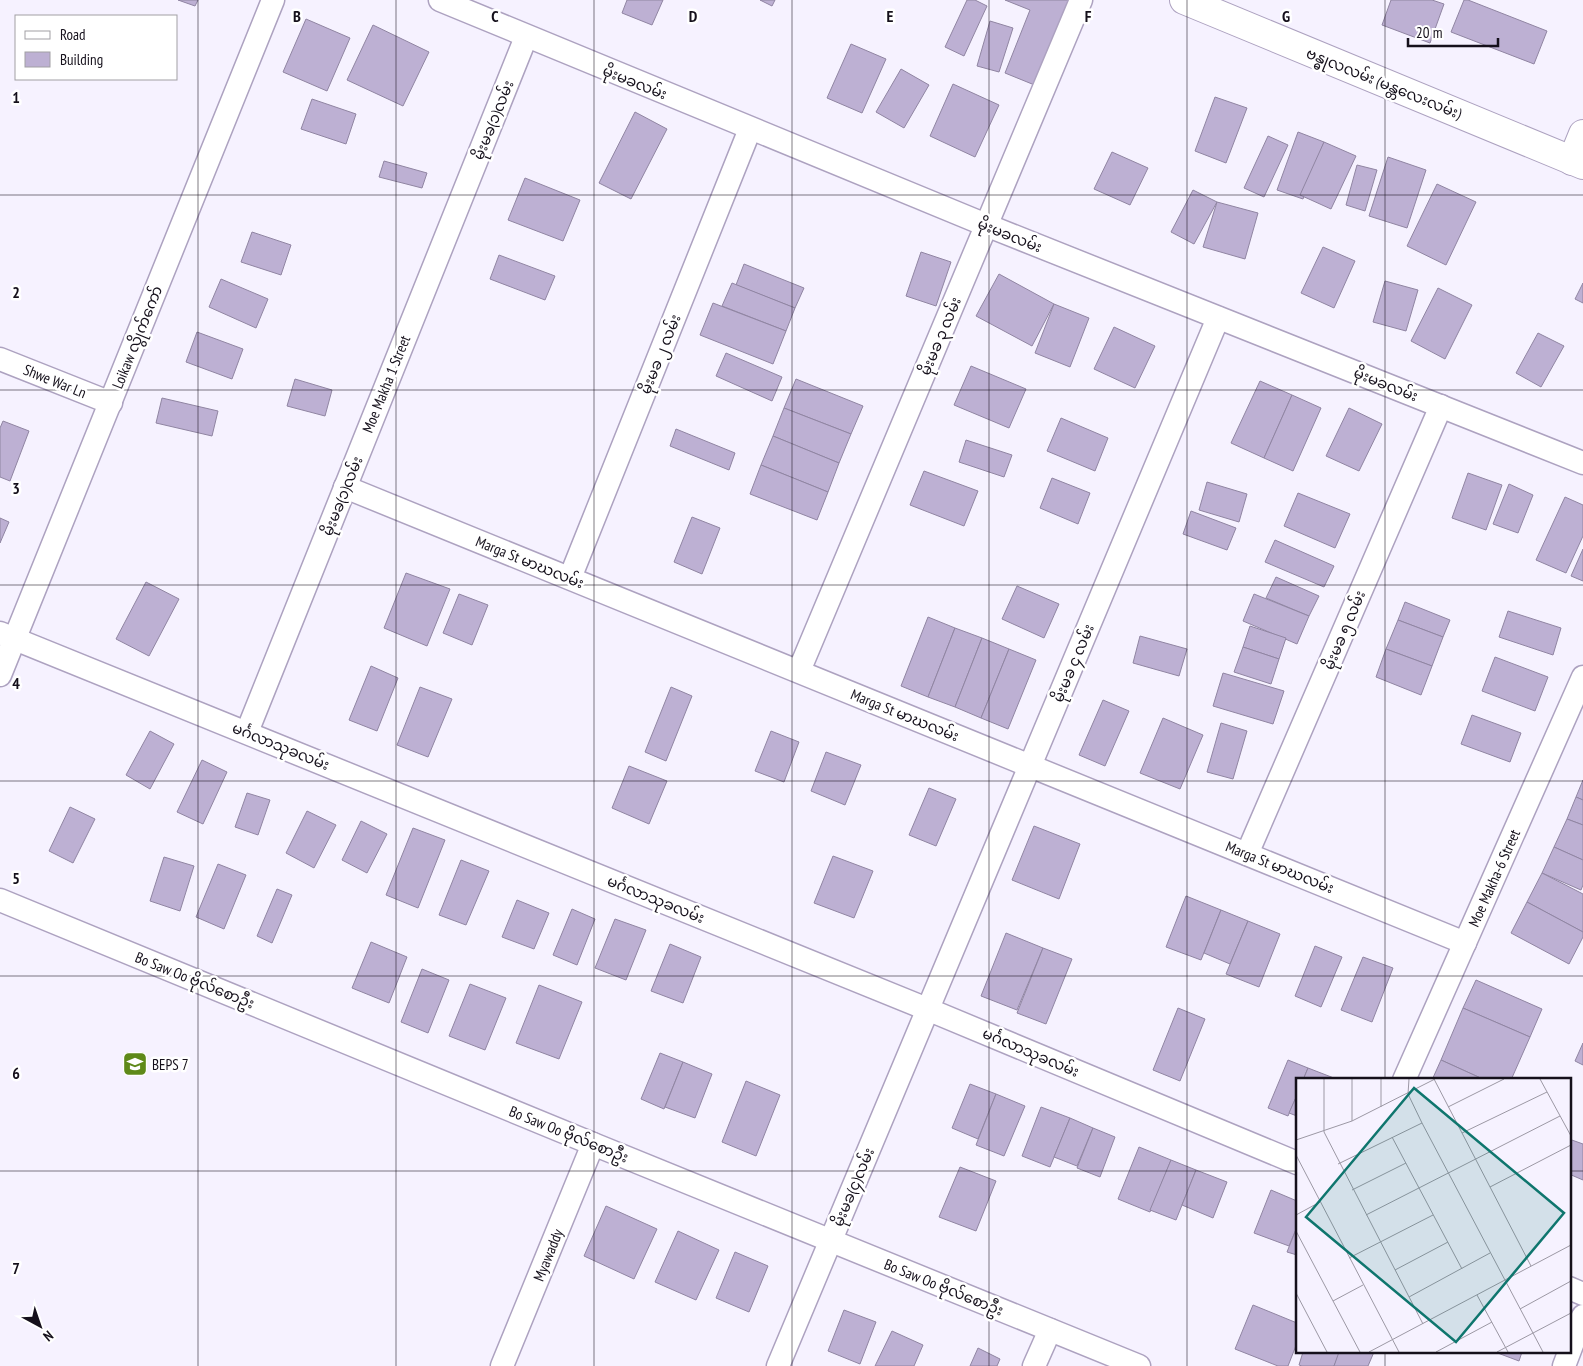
<svg xmlns="http://www.w3.org/2000/svg" width="1583" height="1366" font-family="'PT Sans Narrow','Noto Sans Myanmar',sans-serif">
<style>
.building{fill:#bdb0d3;stroke:#9085a2}
.lines{fill:none;stroke-linecap:round;stroke-linejoin:round}
.street-casing{stroke:#ada2c0;stroke-width:25}
.secondary-casing{stroke:#ada2c0;stroke-width:30}
.street{stroke:#fff;stroke-width:22}
.secondary{stroke:#fff;stroke-width:28}
.grid{fill:none;stroke:#15101b;stroke-width:1;stroke-opacity:0.55}
.labels{text-anchor:middle;dominant-baseline:central;stroke-width:5;stroke-linejoin:round;paint-order:stroke}
.street-label{font-size:15px;fill:#15101b;stroke:#fff}
.poi-label{font-size:15px;fill:#15101b;stroke:#fff;text-anchor:start}
.inset-road{fill:none;stroke:#9c98a4;stroke-width:1}
.view{fill:#0f766e;fill-opacity:0.15;stroke:#0f766e;stroke-width:2.5}
.inset-edge{fill:none;stroke:#15101b;stroke-width:2.5}
.grid-label{font-size:16px;text-anchor:middle;font-weight:bold;fill:#15101b;stroke:#fff;stroke-width:5;stroke-linejoin:round;paint-order:stroke}
</style>
<rect width="100%" height="100%" fill="#f6f2ff"/>
<g class="building">
<polygon points="178,0 198,0 195,6"/>
<polygon points="627,0 663,0 652,25 622,13"/>
<polygon points="760,0 775,0 772,6"/>
<polygon points="967,0 975,0 987,6 964,56 945,47"/>
<polygon points="1005,0 1072,0 1037,86 1005,73 1030,10"/>
<polygon points="1391,0 1432,0 1444,4 1430,43 1382,25"/>
<polygon points="1464,0 1468,0 1547,31 1534,64 1451,32"/>
<polygon points="306,19 350,38 327,91 283,72"/>
<polygon points="990,21 1013,28 999,72 977,66"/>
<polygon points="373,25 429,52 403,106 347,80"/>
<polygon points="851,44 886,59 862,113 827,98"/>
<polygon points="901,69 929,85 904,128 876,112"/>
<polygon points="953,84 999,105 975,157 930,136"/>
<polygon points="1215,97 1247,108 1226,163 1195,151"/>
<polygon points="312,99 356,114 346,144 301,129"/>
<polygon points="635,112 667,129 631,199 599,183"/>
<polygon points="1298,132 1324,142 1303,199 1277,190"/>
<polygon points="1268,136 1288,145 1264,197 1244,188"/>
<polygon points="1324,142 1356,156 1331,209 1300,195"/>
<polygon points="1112,152 1148,168 1130,205 1094,189"/>
<polygon points="1388,157 1426,170 1407,228 1369,216"/>
<polygon points="384,161 427,173 422,188 379,177"/>
<polygon points="1357,165 1377,170 1365,211 1346,205"/>
<polygon points="525,178 580,200 563,241 508,220"/>
<polygon points="1437,184 1476,202 1446,265 1407,246"/>
<polygon points="1193,190 1217,202 1194,244 1171,232"/>
<polygon points="1217,202 1258,213 1245,259 1203,247"/>
<polygon points="252,232 291,245 281,275 241,262"/>
<polygon points="1323,247 1355,261 1334,308 1301,293"/>
<polygon points="921,252 951,262 936,306 906,296"/>
<polygon points="499,255 555,276 545,300 490,279"/>
<polygon points="744,264 804,288 795,308 736,285"/>
<polygon points="999,274 1054,304 1032,346 976,316"/>
<polygon points="221,279 268,299 256,328 209,307"/>
<polygon points="1385,281 1418,290 1406,331 1373,322"/>
<polygon points="732,283 795,308 786,331 722,306"/>
<polygon points="1583,283 1583,303 1575,299"/>
<polygon points="1438,288 1472,305 1445,359 1411,341"/>
<polygon points="713,303 786,331 773,364 700,335"/>
<polygon points="1054,304 1089,318 1070,367 1035,353"/>
<polygon points="1114,327 1155,346 1135,388 1094,369"/>
<polygon points="197,332 243,349 232,379 186,362"/>
<polygon points="1538,333 1564,346 1541,387 1516,373"/>
<polygon points="726,353 782,377 772,401 716,376"/>
<polygon points="971,366 1026,389 1009,428 954,405"/>
<polygon points="295,379 332,390 325,416 287,406"/>
<polygon points="796,379 863,406 851,434 784,408"/>
<polygon points="1260,381 1292,395 1264,458 1231,443"/>
<polygon points="1292,395 1321,408 1293,471 1264,458"/>
<polygon points="162,398 218,411 212,436 156,423"/>
<polygon points="784,408 851,434 839,463 773,436"/>
<polygon points="1349,408 1382,424 1359,471 1326,456"/>
<polygon points="1061,418 1108,438 1095,471 1047,451"/>
<polygon points="3,421 29,431 10,481 0,477 0,428"/>
<polygon points="676,429 735,453 729,470 670,446"/>
<polygon points="773,436 839,463 828,492 761,465"/>
<polygon points="966,440 1012,455 1004,477 959,462"/>
<polygon points="761,465 828,492 817,520 750,494"/>
<polygon points="924,471 978,491 964,526 910,505"/>
<polygon points="1468,473 1502,485 1486,530 1452,518"/>
<polygon points="1052,478 1090,493 1078,524 1040,508"/>
<polygon points="1207,482 1247,494 1239,522 1199,510"/>
<polygon points="1509,484 1533,495 1518,533 1493,524"/>
<polygon points="1298,493 1350,514 1335,548 1284,526"/>
<polygon points="1565,497 1583,505 1583,536 1566,573 1536,560"/>
<polygon points="1191,511 1236,528 1227,550 1183,534"/>
<polygon points="692,517 720,528 702,574 674,562"/>
<polygon points="0,518 9,522 0,543"/>
<polygon points="1275,540 1334,566 1324,587 1265,562"/>
<polygon points="1583,549 1583,581 1571,576"/>
<polygon points="406,573 450,589 427,646 384,628"/>
<polygon points="1276,577 1319,596 1309,616 1266,598"/>
<polygon points="146,582 179,599 149,656 116,639"/>
<polygon points="1017,586 1059,604 1044,638 1002,619"/>
<polygon points="459,594 488,605 472,645 443,633"/>
<polygon points="1254,594 1309,616 1297,644 1243,621"/>
<polygon points="1405,602 1450,620 1443,637 1398,620"/>
<polygon points="1508,611 1561,628 1553,655 1499,637"/>
<polygon points="928,617 955,628 928,697 901,686"/>
<polygon points="1398,620 1443,637 1432,666 1386,649"/>
<polygon points="1250,626 1286,638 1279,659 1243,647"/>
<polygon points="955,628 982,638 955,707 928,697"/>
<polygon points="1140,636 1187,649 1179,676 1133,663"/>
<polygon points="982,638 1009,649 981,718 955,707"/>
<polygon points="1243,647 1279,659 1271,684 1234,672"/>
<polygon points="1009,649 1036,660 1008,729 981,718"/>
<polygon points="1386,649 1432,666 1421,695 1376,677"/>
<polygon points="1495,657 1548,677 1535,711 1482,691"/>
<polygon points="371,666 398,678 377,731 349,720"/>
<polygon points="1223,673 1284,691 1273,724 1213,706"/>
<polygon points="420,687 452,699 428,757 397,745"/>
<polygon points="671,687 692,696 666,761 645,752"/>
<polygon points="1103,700 1129,711 1105,766 1079,755"/>
<polygon points="1472,715 1521,733 1510,762 1461,744"/>
<polygon points="1163,718 1203,735 1180,789 1140,773"/>
<polygon points="1221,723 1247,731 1233,779 1207,772"/>
<polygon points="150,731 174,744 150,789 126,775"/>
<polygon points="771,731 799,742 784,782 755,771"/>
<polygon points="826,752 861,765 845,805 811,791"/>
<polygon points="202,760 227,772 203,824 177,812"/>
<polygon points="629,766 667,781 649,824 612,808"/>
<polygon points="1583,780 1583,800 1576,797"/>
<polygon points="929,788 956,799 936,846 909,835"/>
<polygon points="247,793 270,800 258,835 235,827"/>
<polygon points="1576,797 1583,800 1583,825 1567,819"/>
<polygon points="70,807 95,819 73,863 49,851"/>
<polygon points="307,811 336,825 314,868 286,853"/>
<polygon points="1567,819 1583,825 1583,860 1554,847"/>
<polygon points="361,821 387,834 367,873 342,860"/>
<polygon points="1034,826 1080,844 1059,899 1012,880"/>
<polygon points="413,828 445,840 418,908 386,895"/>
<polygon points="1554,847 1583,860 1583,885 1581,890 1542,873"/>
<polygon points="833,856 873,871 854,918 814,903"/>
<polygon points="164,857 194,866 180,911 150,901"/>
<polygon points="461,860 489,871 466,925 439,915"/>
<polygon points="218,864 246,875 224,929 196,917"/>
<polygon points="1542,873 1583,894 1583,932 1527,902"/>
<polygon points="277,889 292,895 272,943 257,936"/>
<polygon points="1186,896 1221,910 1201,960 1166,947"/>
<polygon points="517,900 549,913 534,949 502,937"/>
<polygon points="1527,902 1583,932 1583,937 1569,964 1511,933"/>
<polygon points="572,909 595,919 577,965 553,955"/>
<polygon points="1221,910 1248,921 1230,964 1204,953"/>
<polygon points="615,919 646,930 626,980 595,968"/>
<polygon points="1248,921 1280,934 1259,987 1226,974"/>
<polygon points="1006,933 1043,948 1017,1010 981,996"/>
<polygon points="371,942 407,957 389,1003 352,988"/>
<polygon points="670,944 701,957 683,1003 651,991"/>
<polygon points="1315,946 1342,957 1321,1007 1295,996"/>
<polygon points="1043,948 1072,959 1046,1024 1017,1013"/>
<polygon points="1363,957 1393,968 1372,1022 1341,1010"/>
<polygon points="422,969 449,980 428,1033 401,1022"/>
<polygon points="1476,980 1542,1009 1530,1037 1463,1008"/>
<polygon points="470,984 506,998 485,1050 449,1036"/>
<polygon points="539,985 582,1002 559,1059 516,1043"/>
<polygon points="1178,1008 1205,1019 1180,1081 1153,1070"/>
<polygon points="1463,1008 1530,1037 1511,1080 1485,1080 1441,1060"/>
<polygon points="1583,1043 1583,1065 1575,1061"/>
<polygon points="660,1053 683,1062 664,1109 641,1099"/>
<polygon points="1288,1060 1308,1068 1303,1080 1297,1080 1297,1095 1288,1116 1268,1108"/>
<polygon points="1441,1060 1485,1080 1432,1080"/>
<polygon points="683,1062 712,1074 695,1118 665,1107"/>
<polygon points="1308,1068 1339,1080 1303,1080"/>
<polygon points="746,1081 780,1095 756,1156 722,1142"/>
<polygon points="970,1084 996,1094 978,1139 952,1128"/>
<polygon points="996,1094 1025,1106 1004,1156 976,1145"/>
<polygon points="1297,1095 1297,1116 1289,1113"/>
<polygon points="1041,1107 1070,1118 1050,1167 1022,1156"/>
<polygon points="1070,1118 1093,1128 1077,1166 1054,1157"/>
<polygon points="1093,1128 1115,1137 1100,1177 1077,1168"/>
<polygon points="1569,1139 1583,1144 1583,1180 1569,1174"/>
<polygon points="1139,1147 1171,1160 1150,1212 1118,1199"/>
<polygon points="1171,1160 1196,1170 1176,1220 1150,1210"/>
<polygon points="960,1167 996,1181 976,1231 939,1217"/>
<polygon points="1196,1170 1227,1182 1213,1218 1182,1205"/>
<polygon points="1271,1190 1297,1201 1297,1227 1289,1246 1254,1233"/>
<polygon points="606,1206 657,1229 634,1279 584,1256"/>
<polygon points="1297,1227 1297,1255 1287,1252"/>
<polygon points="678,1231 719,1250 696,1300 655,1282"/>
<polygon points="735,1252 768,1266 749,1312 716,1298"/>
<polygon points="1253,1305 1297,1323 1297,1343 1288,1366 1278,1366 1235,1349"/>
<polygon points="844,1310 876,1322 860,1364 828,1351"/>
<polygon points="892,1331 923,1345 914,1366 875,1366"/>
<polygon points="978,1348 1000,1359 997,1366 970,1366"/>
<polygon points="1303,1352 1340,1352 1334,1366 1302,1366 1299,1365"/>
<polygon points="1339,1352 1374,1352 1368,1366 1334,1366"/>
<polygon points="1495,1352 1522,1352 1519,1361"/>
</g>
<g class="lines">
<defs>
<g id="street">
<polyline points="440,0 986,225 1583,463"/>
<polyline points="0,359 111,403"/>
<polyline points="345,487 1465,943"/>
<polyline points="570,578 750,129"/>
<polyline points="0,633 927,1009 1297,1163"/>
<polyline points="799,671 1081,0"/>
<polyline points="0,675 273,0"/>
<polyline points="247,732 526,37"/>
<polyline points="1247,854 1441,406"/>
<polyline points="0,900 593,1144 1139,1366"/>
<polyline points="1404,1080 1583,677"/>
<polyline points="1569,1288 1583,1294"/>
<polyline points="502,1366 593,1144"/>
<polyline points="778,1366 1218,318"/>
<polyline points="1034,1366 1050,1330"/>
<polyline points="1564,1366 1583,1316"/>
</g>
<g id="secondary">
<polyline points="1184,0 1583,165"/>
<polyline points="1572,161 1583,134"/>
</g>
</defs>
<use href="#street" class="street-casing"/>
<use href="#secondary" class="secondary-casing"/>
<use href="#street" class="street"/>
<use href="#secondary" class="secondary"/>
</g>
<path class="grid" d="M198 0V1366M396 0V1366M594 0V1366M792 0V1366M989 0V1366M1187 0V1366M1385 0V1080M0 195H1583M0 390H1583M0 585H1583M0 781H1583M0 976H1583M0 1171H1297M1569 1171H1583M1385 1352V1366"/>
<defs>
<symbol id="school-square" viewBox="-11 -11 22 22"><rect x="-9" y="-9" width="18" height="18" rx="4" fill="#5e8919" stroke="#fff"/><path d="M0-5L7-2L0 1L-7-2ZM-4 1L0 2.5L4 1V4Q0 6-4 4Z" fill="#fff"/></symbol>
</defs>
<g fill-rule="evenodd">
<use href="#school-square" x="121" y="1050" width="28" height="28"/>
</g>
<g class="labels">
<g class="street-label">
<text transform="translate(635 82) rotate(22)">မိုးမခလမ်း</text>
<text transform="translate(1384 83) rotate(22)">ဗန္ဓုလလမ်း (မန္တလေးလမ်း)</text>
<text transform="translate(493 120) rotate(-68)">မိုးမခ(၁)လမ်း</text>
<text transform="translate(1010 235) rotate(22)">မိုးမခလမ်း</text>
<text transform="translate(940 336) rotate(-67)">မိုးမခ ၃ လမ်း</text>
<text transform="translate(137 337) rotate(-68)">Loikaw လွိုက်ကော်</text>
<text transform="translate(660 354) rotate(-68)">မိုးမခ ၂ လမ်း</text>
<text transform="translate(55 381) rotate(22)">Shwe War Ln</text>
<text transform="translate(386 384) rotate(-68)">Moe Makha 1 Street</text>
<text transform="translate(1386 384) rotate(22)">မိုးမခလမ်း</text>
<text transform="translate(342 496) rotate(-68)">မိုးမခ(၁)လမ်း</text>
<text transform="translate(530 562) rotate(22)">Marga St မာဃလမ်း</text>
<text transform="translate(1344 630) rotate(-67)">မိုးမခ ၅ လမ်း</text>
<text transform="translate(1073 663) rotate(-67)">မိုးမခ ၄ လမ်း</text>
<text transform="translate(905 715) rotate(22)">Marga St မာဃလမ်း</text>
<text transform="translate(281 746) rotate(22)">မင်္ဂလာသုခလမ်း</text>
<text transform="translate(1280 867) rotate(22)">Marga St မာဃလမ်း</text>
<text transform="translate(1494 878) rotate(-66)">Moe Makha-6 Street</text>
<text transform="translate(656 899) rotate(22)">မင်္ဂလာသုခလမ်း</text>
<text transform="translate(195 980) rotate(22)">Bo Saw Oo ဗိုလ်စောဦး</text>
<text transform="translate(1031 1052) rotate(23)">မင်္ဂလာသုခလမ်း</text>
<text transform="translate(569 1134) rotate(22)">Bo Saw Oo ဗိုလ်စောဦး</text>
<text transform="translate(853 1187) rotate(-67)">မိုးမခ(၄)လမ်း</text>
<text transform="translate(548 1255) rotate(-68)">Myawaddy</text>
<text transform="translate(944 1287) rotate(22)">Bo Saw Oo ဗိုလ်စောဦး</text>
</g>
<g class="poi-label">
<text x="152" y="1064">BEPS 7</text>
</g>
</g>
<g transform="translate(1296 1078)">
<rect width="275" height="275" fill="#f6f2ff"/>
<path class="inset-road" d="M28 1V54L127 246M113 1 112 16 126 45 247 274M138 1 235 188M244 1 275 58M85 29V1M152 29 208 1M56 43V1M166 55 251 14M96 59 166 191M0 62 56 43 139 1M0 77 103 274M42 86 126 45M194 109 275 67M56 112 110 85M0 137 24 124M70 137 264 38M0 153 64 274M53 180 137 137M99 192 152 164M0 215 31 274M181 217 212 274M113 219 194 175M37 223 67 207M224 231 275 203M73 274 275 167M140 274 196 244M201 274 275 235"/>
<path class="view" d="M118 10 268 135 160 264 10 139Z"/>
<rect width="275" height="275" class="inset-edge"/>
</g>
<g class="grid-label">
<text x="297" y="22">B</text>
<text x="495" y="22">C</text>
<text x="693" y="22">D</text>
<text x="890" y="22">E</text>
<text x="1088" y="22">F</text>
<text x="1286" y="22">G</text>
<text x="16" y="103">1</text>
<text x="16" y="298">2</text>
<text x="16" y="494">3</text>
<text x="16" y="689">4</text>
<text x="16" y="884">5</text>
<text x="16" y="1079">6</text>
<text x="16" y="1274">7</text>
</g>
<rect x="15" y="15" width="162" height="65" fill="#ffffff" stroke="#a19fa4"/>
<rect x="25" y="31" width="25" height="8" fill="#ffffff" stroke="#a19fa4"/>
<text x="60" y="40" font-size="15" fill="#15101b">Road</text>
<rect x="25" y="52" width="25" height="15" fill="#bdb0d3" stroke="#a19fa4"/>
<text x="60" y="65" font-size="15" fill="#15101b">Building</text>
<g transform="translate(40 1326) rotate(140)" stroke="#ffffff" stroke-width="4" paint-order="stroke">
<path d="M0-4L9 19L0 12L-9 19Z" fill="#15101b"/>
<text y="-8" font-size="14" font-weight="bold" text-anchor="middle" fill="#15101b">N</text>
</g>
<path d="M1408 38v8h90v-8" fill="none" stroke="#15101b" stroke-width="2.5"/>
<text x="1416" y="38" font-size="15" fill="#15101b" stroke="#ffffff" stroke-width="4" paint-order="stroke">20 m</text>
</svg>
